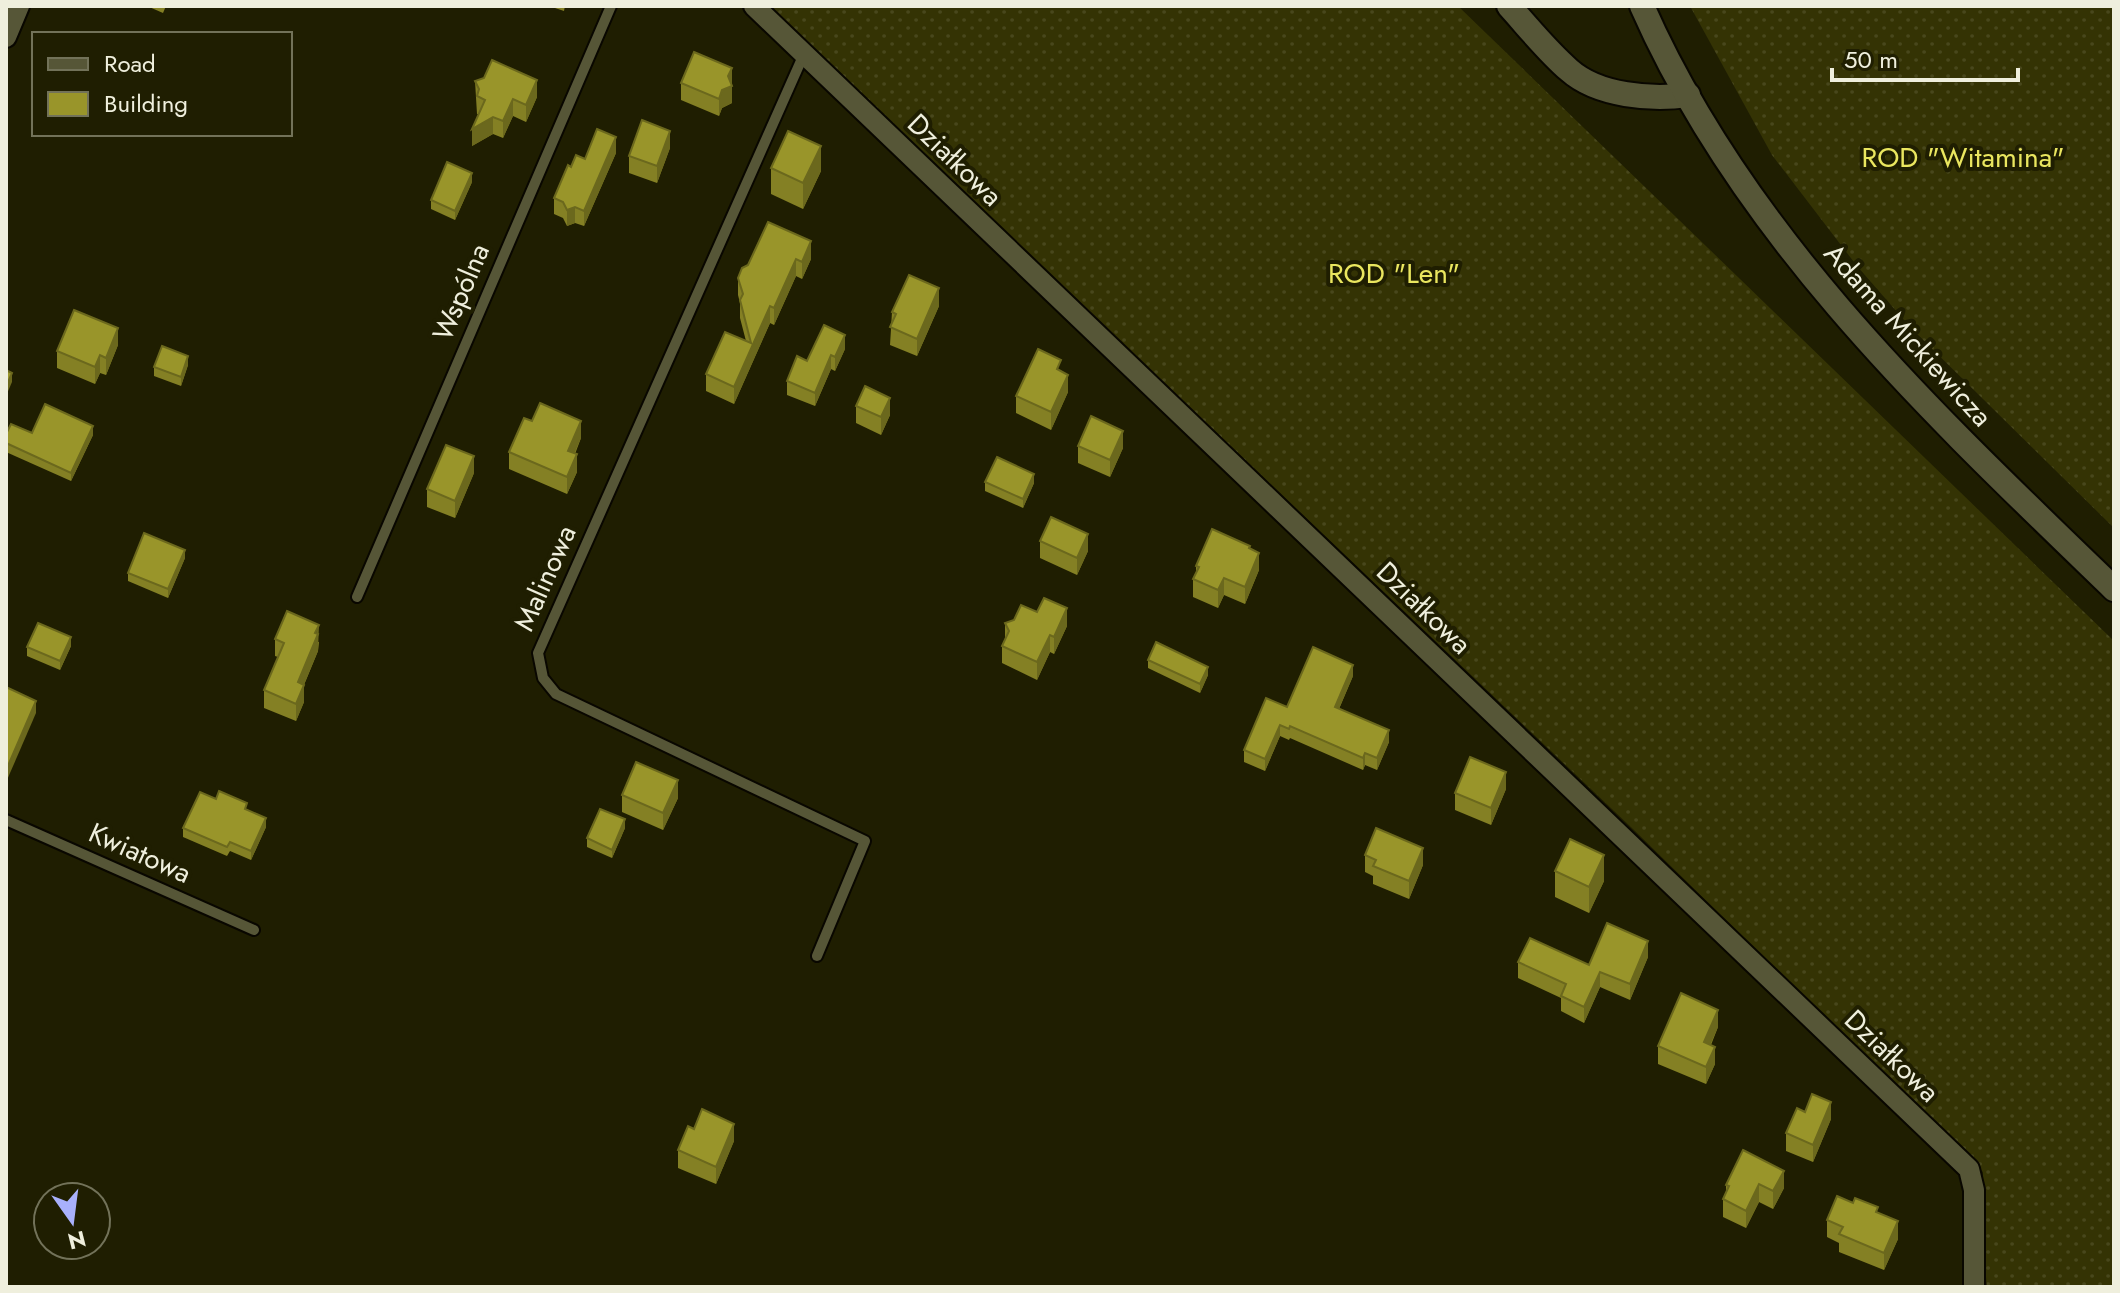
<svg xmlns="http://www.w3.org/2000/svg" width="2120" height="1293" font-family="Jost,sans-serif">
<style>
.garden{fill:url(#garden-dots)}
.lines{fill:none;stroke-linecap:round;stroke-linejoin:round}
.lane-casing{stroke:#090700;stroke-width:14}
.street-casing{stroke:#090700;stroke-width:24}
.secondary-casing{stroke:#090700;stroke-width:28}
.lane{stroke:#565637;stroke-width:10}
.street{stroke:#565637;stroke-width:20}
.secondary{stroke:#565637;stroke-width:24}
.wall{fill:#848024}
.shaded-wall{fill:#6b681d}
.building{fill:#99952a;stroke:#6b681d;stroke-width:2}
.labels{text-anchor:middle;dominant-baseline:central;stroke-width:8;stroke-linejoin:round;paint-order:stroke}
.park-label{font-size:28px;fill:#eae65f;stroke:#1f1e01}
.street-label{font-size:28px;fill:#efefdd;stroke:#1f1e01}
</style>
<defs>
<pattern id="garden-dots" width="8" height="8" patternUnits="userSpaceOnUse" patternTransform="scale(2)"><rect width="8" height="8" fill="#343304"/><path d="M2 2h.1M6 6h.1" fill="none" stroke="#48471c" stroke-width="1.8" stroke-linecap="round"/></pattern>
</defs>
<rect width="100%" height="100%" fill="#1f1e01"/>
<g class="garden">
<polygon points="768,6 1458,6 2114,641 2114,1287 1987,1287 1982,1233 1983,1172 1633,829"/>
<polygon points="1690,6 2114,6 2114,528 1911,328 1857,266 1772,155"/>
</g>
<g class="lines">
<defs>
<g id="lane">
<polyline points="804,54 538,653 543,678 556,694 865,841 817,956"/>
<polyline points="357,597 611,6"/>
<polyline points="6,820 254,930"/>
</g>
<g id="street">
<polyline points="754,6 1969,1169 1974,1190 1974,1287"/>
<polyline points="6,37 19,6"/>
</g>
<g id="secondary">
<path d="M1509 6C1528 27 1547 51 1569 70 1598 96 1652 100 1688 95"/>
<path d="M1642 6C1744 238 1935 416 2114 589"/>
</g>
</defs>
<use href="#lane" class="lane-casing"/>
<use href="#street" class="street-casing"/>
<use href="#secondary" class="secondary-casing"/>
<use href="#lane" class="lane"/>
<use href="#street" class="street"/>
<use href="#secondary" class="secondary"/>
</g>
<g class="wall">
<polygon points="147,6 166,6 163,13"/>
<polygon points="549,6 565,6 564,11"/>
<polygon points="732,68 732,103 722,108 719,116 681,100 681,83"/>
<polygon points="484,78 537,97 526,122 513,116 503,138 493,134 472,146 479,114 477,114 475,81"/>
<polygon points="670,148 657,183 629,173 629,156"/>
<polygon points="616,153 584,226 575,223 567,226 563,218 554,214 554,198 571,167 585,159"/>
<polygon points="771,168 821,171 803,209 771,194"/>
<polygon points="472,182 455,220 431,209 431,200"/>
<polygon points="768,222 811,259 802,279 796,276 774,325 770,323 734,404 706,391 706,374 746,341 740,318 740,303 738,295 738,278 748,265"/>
<polygon points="939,306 917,356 890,345 892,312"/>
<polygon points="118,345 106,375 100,373 95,384 57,368 57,351"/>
<polygon points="845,349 835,371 831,369 815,406 787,395 787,381 807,361"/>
<polygon points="188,365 181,386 154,376 154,367"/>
<polygon points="1061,371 1068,392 1051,430 1016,413 1016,396"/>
<polygon points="856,406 890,415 881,435 856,423"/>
<polygon points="32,433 93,435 71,481 6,452 6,434"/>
<polygon points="581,438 575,454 577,472 567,494 509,469 509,452"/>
<polygon points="1078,446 1123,448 1110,477 1078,463"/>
<polygon points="474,473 455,518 427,507 427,489"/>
<polygon points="985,482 1034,483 1023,508 985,491"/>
<polygon points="1040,541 1088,551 1077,575 1040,558"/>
<polygon points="1250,549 1259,570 1245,604 1224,595 1218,608 1193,597 1193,579 1196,573 1196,566"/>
<polygon points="185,558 168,598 128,581 128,573"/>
<polygon points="1005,623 1067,626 1054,654 1050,652 1037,680 1002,663 1002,646 1005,640"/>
<polygon points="275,639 319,642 318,651 304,685 304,702 296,721 264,708 264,690 278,657 275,656"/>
<polygon points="71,646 60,670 27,656 27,647"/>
<polygon points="1148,660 1208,675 1200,693 1148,668"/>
<polygon points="1353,676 1339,709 1389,742 1377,770 1365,765 1363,770 1290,738 1289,740 1280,736 1265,771 1244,762 1244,750 1287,707"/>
<polygon points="1506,789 1491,825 1455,810 1455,793"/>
<polygon points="622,795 678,798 663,830 622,812"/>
<polygon points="216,799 247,810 266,827 251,860 230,851 227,856 183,837 183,828"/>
<polygon points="625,828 612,858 587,847 587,838"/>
<polygon points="1365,855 1423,865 1409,899 1373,884 1373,876 1365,872"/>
<polygon points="1555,871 1604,881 1589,913 1555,897"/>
<polygon points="1648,957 1630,1000 1600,987 1584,1023 1561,1011 1561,998 1518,978 1518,962 1589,965"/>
<polygon points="1718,1027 1711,1045 1715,1064 1706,1084 1658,1064 1658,1046"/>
<polygon points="1805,1112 1831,1119 1813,1162 1786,1151 1786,1133"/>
<polygon points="694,1129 734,1141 716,1184 678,1168 678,1150"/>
<polygon points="1743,1150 1784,1188 1773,1209 1759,1202 1746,1228 1723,1217 1723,1199 1726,1192 1726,1185"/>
<polygon points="1878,1213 1898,1239 1884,1270 1839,1252 1839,1243 1827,1237 1827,1220"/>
</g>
<g class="shaded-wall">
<polygon points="732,68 732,103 722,108 719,116 719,99"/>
<polygon points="537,80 537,97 526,122 526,105"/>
<polygon points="513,99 513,116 503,138 503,121"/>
<polygon points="493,117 493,134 472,146 472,129"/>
<polygon points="670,131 670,148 657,183 657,166"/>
<polygon points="616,137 616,153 584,226 584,211"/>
<polygon points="821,146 821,171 803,209 803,183"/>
<polygon points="472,173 472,182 455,220 455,211"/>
<polygon points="575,207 575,223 567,226 567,210"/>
<polygon points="811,241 811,259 802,279 802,262"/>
<polygon points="796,259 796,276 774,325 774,308"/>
<polygon points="939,288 939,306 917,356 917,339"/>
<polygon points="770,306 770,323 734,404 734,387"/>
<polygon points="118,328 118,345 106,375 106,358"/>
<polygon points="845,335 845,349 835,371 835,357"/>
<polygon points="100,355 100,373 95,384 95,367"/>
<polygon points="831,355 831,369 815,406 815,393"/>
<polygon points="188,356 188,365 181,386 181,377"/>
<polygon points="12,373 12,382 6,396 6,387"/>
<polygon points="1068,375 1068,392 1051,430 1051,412"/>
<polygon points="890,398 890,415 881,435 881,417"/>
<polygon points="581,421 581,438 568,468 568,451"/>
<polygon points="93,426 93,435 71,481 71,473"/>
<polygon points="1123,431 1123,448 1110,477 1110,460"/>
<polygon points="577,454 577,472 567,494 567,477"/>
<polygon points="474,456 474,473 455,518 455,501"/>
<polygon points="1034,474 1034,483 1023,508 1023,499"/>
<polygon points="1088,534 1088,551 1077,575 1077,558"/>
<polygon points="185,550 185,558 168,598 168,589"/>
<polygon points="1259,553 1259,570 1245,604 1245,587"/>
<polygon points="1224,578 1224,595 1218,608 1218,590"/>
<polygon points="1067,608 1067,626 1054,654 1054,637"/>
<polygon points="319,625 318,651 298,699 298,682"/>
<polygon points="1050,635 1050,652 1037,680 1037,662"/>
<polygon points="71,637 71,646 60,670 60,661"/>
<polygon points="1353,665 1353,676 1335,718 1335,707"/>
<polygon points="1208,667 1208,675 1200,693 1200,684"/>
<polygon points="304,685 304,702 296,721 296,704"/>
<polygon points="36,701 36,713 7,780 7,768"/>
<polygon points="1280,725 1280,736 1265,771 1265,759"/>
<polygon points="1389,730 1389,742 1377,770 1377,758"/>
<polygon points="1365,753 1365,765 1363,770 1363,758"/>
<polygon points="1506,772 1506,789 1491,825 1491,808"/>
<polygon points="678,780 678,798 663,830 663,813"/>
<polygon points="266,818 266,827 251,860 251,851"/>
<polygon points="625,819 625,828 612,858 612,850"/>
<polygon points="1423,848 1423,865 1409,899 1409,881"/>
<polygon points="1604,855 1604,881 1589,913 1589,887"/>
<polygon points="1648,941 1648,957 1630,1000 1630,984"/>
<polygon points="1600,972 1600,987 1584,1023 1584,1007"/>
<polygon points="1718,1010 1718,1027 1704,1059 1704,1042"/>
<polygon points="1715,1047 1715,1064 1706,1084 1706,1067"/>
<polygon points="1831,1102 1831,1119 1813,1162 1813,1145"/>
<polygon points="734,1124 734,1141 716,1184 716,1167"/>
<polygon points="1784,1171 1784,1188 1773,1209 1773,1191"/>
<polygon points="1759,1184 1759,1202 1746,1228 1746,1211"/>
<polygon points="1898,1221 1898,1239 1884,1270 1884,1253"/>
</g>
<g class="building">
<polygon points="694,52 732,68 728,76 732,86 722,90 719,99 681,83"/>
<polygon points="492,60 537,80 526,105 513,99 503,121 493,117 472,129 485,100 477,96 479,89 475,81 484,78"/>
<polygon points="642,120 670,131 657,166 629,156"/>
<polygon points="597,129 616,137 584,211 575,207 567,210 563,202 554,198 568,165 571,167 576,155 585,159"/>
<polygon points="788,131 821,146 803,183 771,168"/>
<polygon points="447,162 472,173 455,211 431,200"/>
<polygon points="768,222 811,241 802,262 796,259 774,308 770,306 734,387 706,374 725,332 751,343 740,300 743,294 738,278 742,268 748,265"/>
<polygon points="909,275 939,288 917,339 890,327 896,314 892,312"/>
<polygon points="74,310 118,328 106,358 100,355 95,367 57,351"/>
<polygon points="824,325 845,335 835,357 831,355 815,393 787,381 797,356 807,361"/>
<polygon points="162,346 188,356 181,377 154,367"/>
<polygon points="1038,349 1061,360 1057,369 1068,375 1051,412 1016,396"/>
<polygon points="6,370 12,373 6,387"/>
<polygon points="865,386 890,398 881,417 856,406"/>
<polygon points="540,403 581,421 568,451 577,454 567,477 509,452 524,418 532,421"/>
<polygon points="45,404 93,426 71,473 6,443 6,434 11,424 32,433"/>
<polygon points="1091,416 1123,431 1110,460 1078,446"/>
<polygon points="446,445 474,456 455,501 427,489"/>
<polygon points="997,457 1034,474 1023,499 985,482"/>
<polygon points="1051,517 1088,534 1077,558 1040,541"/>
<polygon points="1212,529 1250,546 1249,548 1259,553 1245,587 1224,578 1218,590 1193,579 1199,567 1196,566"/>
<polygon points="144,533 185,550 168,589 128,573"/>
<polygon points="1044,598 1067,608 1054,637 1050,635 1037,662 1002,646 1009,631 1005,623 1014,620 1021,605 1037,612"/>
<polygon points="287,611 319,625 315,633 318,634 298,682 304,685 296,704 264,690 284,643 275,639"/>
<polygon points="38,623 71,637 60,661 27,647"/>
<polygon points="1156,642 1208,667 1200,684 1148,660"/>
<polygon points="1313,647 1353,665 1335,707 1389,730 1377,758 1365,753 1363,758 1290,726 1289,729 1280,725 1265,759 1244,750 1266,698 1287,707"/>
<polygon points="6,687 36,701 7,768 6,768"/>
<polygon points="1470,757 1506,772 1491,808 1455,793"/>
<polygon points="636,762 678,780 663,813 622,795"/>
<polygon points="219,791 247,803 245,809 266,818 251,851 230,842 227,847 183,828 200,792 216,799"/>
<polygon points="600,809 625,819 612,850 587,838"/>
<polygon points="1376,828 1423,848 1409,881 1373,866 1376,860 1365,855"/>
<polygon points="1570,839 1604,855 1589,887 1555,871"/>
<polygon points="1607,923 1648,941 1630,984 1600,972 1584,1007 1561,996 1566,984 1518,962 1530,938 1589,965"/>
<polygon points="1681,993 1718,1010 1704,1042 1715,1047 1706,1067 1658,1046"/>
<polygon points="1812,1094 1831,1102 1813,1145 1786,1133 1797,1108 1805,1112"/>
<polygon points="702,1109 734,1124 716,1167 678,1150 688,1126 694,1129"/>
<polygon points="1743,1150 1784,1171 1773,1191 1759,1184 1746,1211 1723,1199 1729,1186 1726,1185"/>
<polygon points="1837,1196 1853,1203 1855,1198 1878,1207 1876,1212 1898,1221 1884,1253 1839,1234 1843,1227 1827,1220"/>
</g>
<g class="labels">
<g class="park-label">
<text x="1963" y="157">ROD "Witamina"</text>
<text x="1394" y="273">ROD "Len"</text>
</g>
<g class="street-label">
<text transform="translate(955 160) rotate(44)">Działkowa</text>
<text transform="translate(461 292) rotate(-67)">Wspólna</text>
<text transform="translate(1908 335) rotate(48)">Adama Mickiewicza</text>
<text transform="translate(545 578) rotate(-66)">Malinowa</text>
<text transform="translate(1424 608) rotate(44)">Działkowa</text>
<text transform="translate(140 853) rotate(24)">Kwiatowa</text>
<text transform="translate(1892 1056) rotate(44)">Działkowa</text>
</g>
</g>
<rect width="2120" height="1293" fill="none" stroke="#efefdd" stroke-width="16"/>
<rect x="32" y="32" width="260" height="104" fill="#1f1e01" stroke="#727259" stroke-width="2"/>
<rect x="48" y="58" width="40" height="12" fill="#565637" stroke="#727259" stroke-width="2"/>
<text x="104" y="72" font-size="24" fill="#efefdd">Road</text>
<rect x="48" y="92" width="40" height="24" fill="#99952a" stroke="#727259" stroke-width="2"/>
<text x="104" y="112" font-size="24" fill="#efefdd">Building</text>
<g transform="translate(72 1221) rotate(166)"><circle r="38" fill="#1f1e01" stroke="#727259" stroke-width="2"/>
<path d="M0-6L14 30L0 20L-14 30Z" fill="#a8b0fc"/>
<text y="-12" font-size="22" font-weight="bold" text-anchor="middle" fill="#efefdd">N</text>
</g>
<path d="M1832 68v12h186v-12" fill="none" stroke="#efefdd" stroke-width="4"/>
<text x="1844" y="68" font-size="24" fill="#efefdd" stroke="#1f1e01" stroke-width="6" paint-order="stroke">50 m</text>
</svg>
